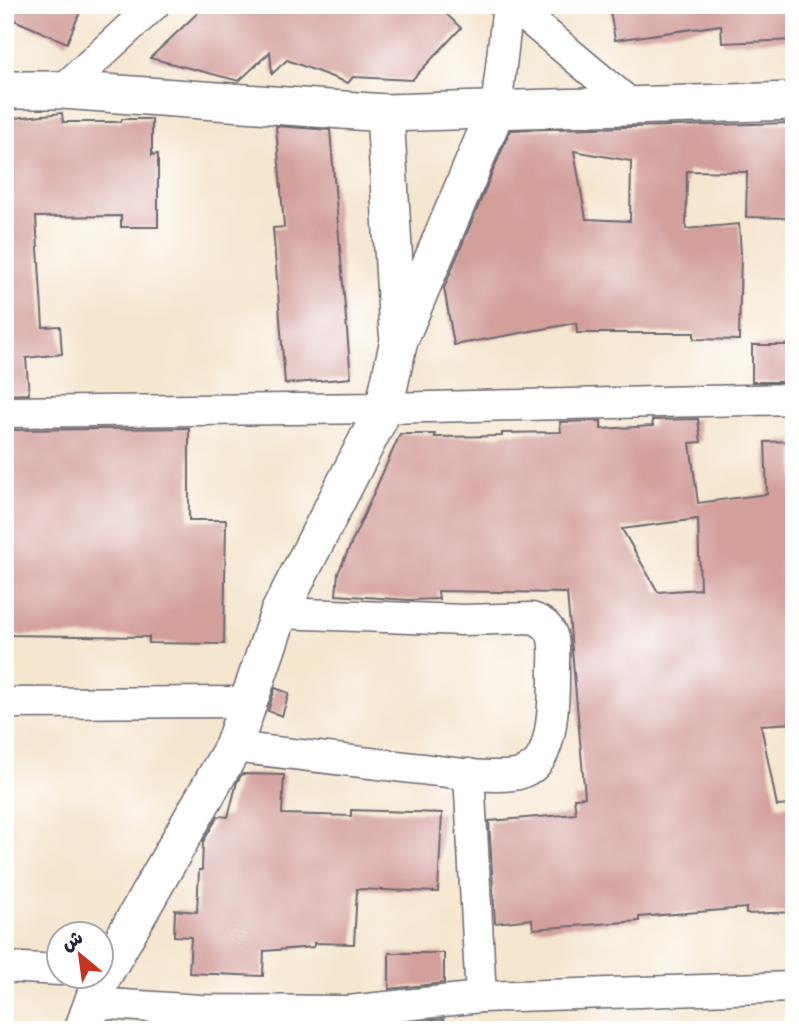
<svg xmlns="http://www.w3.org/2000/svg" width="799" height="1035" font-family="'Patrick Hand','Playpen Sans Arabic',sans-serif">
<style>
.building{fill:#d39f9b;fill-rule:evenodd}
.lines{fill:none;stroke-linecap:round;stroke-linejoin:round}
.minor-casing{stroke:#6c676f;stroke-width:33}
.tertiary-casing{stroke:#6c676f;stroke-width:40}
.minor{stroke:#fff;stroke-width:30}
.tertiary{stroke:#fff;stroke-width:37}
</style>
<rect width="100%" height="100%" fill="#fff"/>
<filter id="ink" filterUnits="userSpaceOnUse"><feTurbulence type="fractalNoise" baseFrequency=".0143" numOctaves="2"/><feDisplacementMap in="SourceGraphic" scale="14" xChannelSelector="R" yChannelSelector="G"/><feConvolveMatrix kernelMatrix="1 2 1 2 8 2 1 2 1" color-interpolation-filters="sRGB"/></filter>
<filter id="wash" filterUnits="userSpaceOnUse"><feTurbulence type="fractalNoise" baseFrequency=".00686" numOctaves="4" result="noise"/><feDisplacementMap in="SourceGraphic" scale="28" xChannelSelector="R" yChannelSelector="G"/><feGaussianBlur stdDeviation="1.57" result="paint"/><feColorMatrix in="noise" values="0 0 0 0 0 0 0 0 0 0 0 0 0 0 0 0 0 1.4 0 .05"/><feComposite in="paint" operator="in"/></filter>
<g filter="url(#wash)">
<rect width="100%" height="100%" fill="#f5e6cf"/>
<g id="blocks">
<g class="building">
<polygon points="5,5 83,5 67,43 5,16"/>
<polygon points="206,5 437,5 461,28 412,80 353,77 348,83 287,60 272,74 270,52 239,81 150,58"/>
<polygon points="609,5 794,5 794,40 722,43 721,25 615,40"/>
<polygon points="62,113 63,122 121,122 122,119 152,119 152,155 158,154 158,227 121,227 121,216 36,217 43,327 60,326 62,354 26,358 29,394 5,395 5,119"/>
<path d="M794 123V186H791L790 218 746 217 747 172 687 171 686 229 739 224 741 253 739 340 694 339V333H577L576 323 454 345 444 288 510 130ZM574 151 631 161 630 221 586 219Z"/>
<polygon points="276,126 330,130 351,378 285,384 273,228 284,227"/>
<rect x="752" y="345" width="42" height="37"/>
<path d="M698 419 701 442 690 443 698 503 767 494 765 442 794 441V723L761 725 777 806 794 805V912L746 914V908L639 917V921L533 929 532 919 495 923 489 821 576 814 574 798 585 797 567 593 438 591 439 599 409 600 336 595 338 573 400 434H435V437L502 436V433L561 432 560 422 601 421V429L653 426 652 420ZM698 519 700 589 658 592 622 529Z"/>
<polygon points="189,428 189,520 226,520 224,644 149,643 149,637 5,635 5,430"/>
<polygon points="275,688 289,693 282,716 268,711"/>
<polygon points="242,774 284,775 282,814 351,816 351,810 442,813 438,892 357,889 354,944 314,943 314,947 264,951 263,976 189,973 191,937 174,936 175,910 197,912 199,870 202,870 203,842 218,816 228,817 237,782"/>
<polygon points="389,953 444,953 444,983 389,989"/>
<polygon points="444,1019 443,1030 388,1030 388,1024"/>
</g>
</g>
</g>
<g filter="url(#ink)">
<use href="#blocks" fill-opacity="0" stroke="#6c676f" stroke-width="2"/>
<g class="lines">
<defs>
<g id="minor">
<polyline points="512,5 634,107"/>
<polyline points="62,90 154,5"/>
<polyline points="496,110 508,5"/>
<polyline points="5,412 384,408 794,399"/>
<polyline points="5,703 248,702"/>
<path d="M233 747C293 754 353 761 413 768 443 771 485 779 514 775 520 775 528 770 533 767 553 752 554 699 554 676 553 651 561 627 532 618L463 620 279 613"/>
<polyline points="469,774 481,997"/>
<polyline points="5,967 60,970"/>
<polyline points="93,1003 200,1010 348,1011 481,997 794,987"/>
</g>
<g id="tertiary">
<polyline points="5,90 62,90 385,113 794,101"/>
<polyline points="385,113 398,332"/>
<polyline points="83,1030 102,977 233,747 279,613 384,408 399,340 496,110"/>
</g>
</defs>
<use href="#minor" class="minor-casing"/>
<use href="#tertiary" class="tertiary-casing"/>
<use href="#minor" class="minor"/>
<use href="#tertiary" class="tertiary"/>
</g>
</g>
<rect width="799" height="1035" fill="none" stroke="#fff" stroke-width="28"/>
<g transform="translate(80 955) rotate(331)"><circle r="33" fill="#ffffff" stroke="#a7a7b1" stroke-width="2"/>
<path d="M0-5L12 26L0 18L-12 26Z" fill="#c8321e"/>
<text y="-10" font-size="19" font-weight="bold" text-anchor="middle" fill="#22223b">ش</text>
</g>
</svg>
